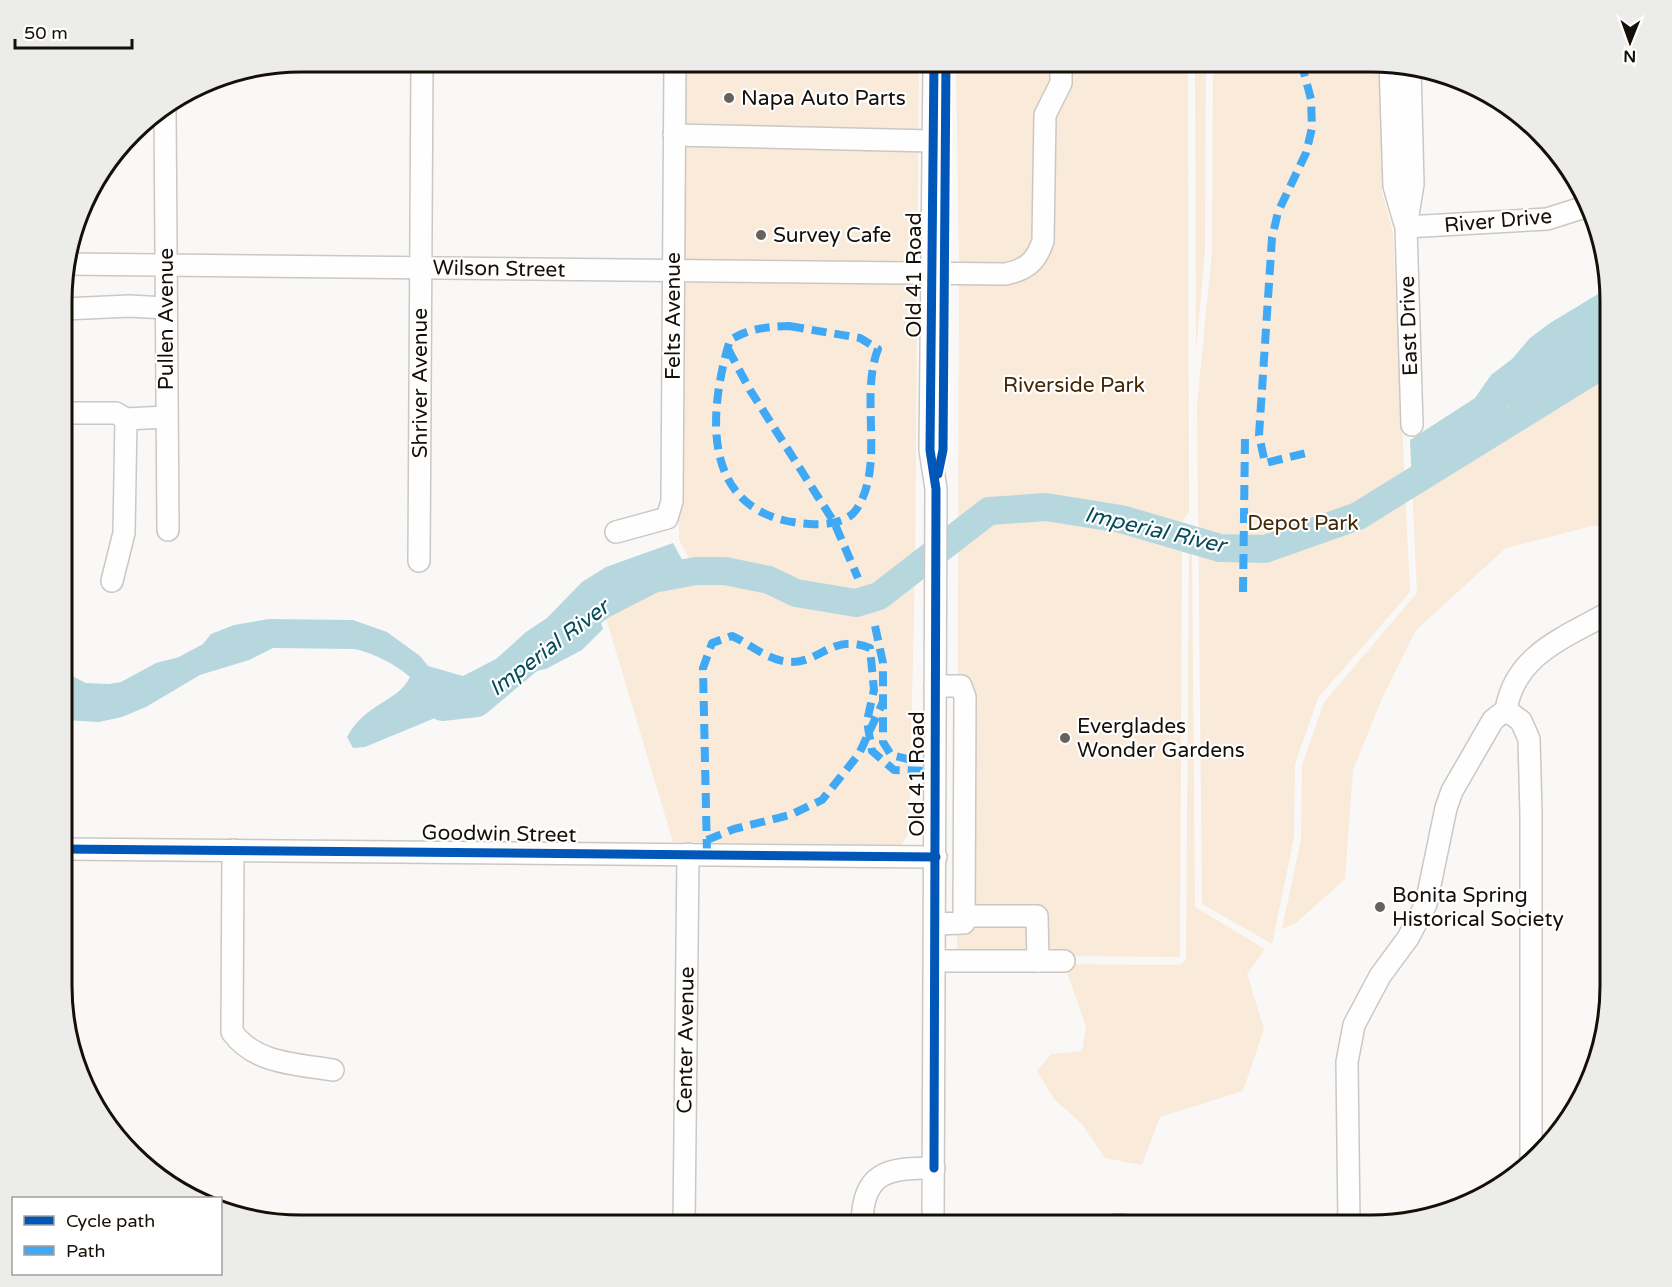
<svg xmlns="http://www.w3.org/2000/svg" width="1672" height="1287" font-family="'Varela Round',sans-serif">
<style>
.green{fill:#f9eada}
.water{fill:#b7d7df}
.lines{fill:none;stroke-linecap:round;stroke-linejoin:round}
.river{stroke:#b7d7df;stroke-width:28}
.minor-casing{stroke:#ccc7c2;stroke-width:24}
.minor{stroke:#fefefe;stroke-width:21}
.quiet{stroke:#3fa9f5;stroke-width:8;stroke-dasharray:15 8;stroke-linecap:butt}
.cycleway-casing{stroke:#fff;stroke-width:13}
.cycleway{stroke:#0057b8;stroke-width:9}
.poi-dot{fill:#66615b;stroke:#fff;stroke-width:2}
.labels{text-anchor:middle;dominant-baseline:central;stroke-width:4.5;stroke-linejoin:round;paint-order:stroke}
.poi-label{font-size:21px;fill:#160f08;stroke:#fff;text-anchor:start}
.street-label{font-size:21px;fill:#160f08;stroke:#fff}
.park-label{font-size:21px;fill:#442702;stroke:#fff}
.water-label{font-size:22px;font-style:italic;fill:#064c59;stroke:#fff}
.rim{fill:none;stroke:#160f08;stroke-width:3}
</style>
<rect width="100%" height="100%" fill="#faf8f6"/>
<g class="green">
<polygon points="679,62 919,62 915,569 909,833 901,845 673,842 602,605 653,579 696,571 679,540"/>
<polygon points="956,62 1188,62 1189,512 1174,534 1182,537 1180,957 957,955 959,264"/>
<polygon points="1195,62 1206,62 1205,251 1196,351"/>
<polygon points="1213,62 1381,62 1382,192 1393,233 1410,592 1318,698 1295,764 1294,838 1272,944 1202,904 1197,405 1212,251"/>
<path d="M1610 373V526H1592L1506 548 1416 630 1381 701 1353 770 1345 879 1296 923 1282 929 1301 839 1302 765 1324 702 1417 593 1412 485 1457 450 1494 439 1500 416 1508 406C1520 404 1533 399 1543 391 1547 388 1549 384 1554 382 1573 374 1592 379 1610 373Z"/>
<polygon points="1189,546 1192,546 1195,907 1265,949 1247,974 1264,1029 1243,1091 1160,1117 1142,1165 1105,1158 1081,1123 1054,1099 1037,1071 1051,1054 1082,1051 1086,1027 1066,969 1056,964 1180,965 1186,960"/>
</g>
<g class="water">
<polygon points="1608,288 1610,300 1610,373 1602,376 1574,376 1551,383 1531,400 1508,406 1500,416 1494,439 1457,450 1412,485 1410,440 1475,398 1491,375 1512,359 1530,338 1550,323"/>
<path d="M673 543 685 565 650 572 598 599 595 605 603 629 582 650 546 669 511 676 500 682 460 713 449 718H435L365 747 353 748 347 737C365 703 398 702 410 677 395 664 374 653 354 649L273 648 249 660 200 675 146 707 122 717 99 722 63 720V666L74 677 86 683 109 684 121 682 156 663 179 657 203 644 211 634 234 625 269 619 353 620 387 632 420 656 428 666 463 676 496 659 526 632 547 618 582 582 606 567Z"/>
</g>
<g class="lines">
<g class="river">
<polyline points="567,631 602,605 653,579 696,571 725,571 769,580 796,593 856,603 879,596 989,511 1046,507 1121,519 1220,548 1265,549 1358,516 1610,360"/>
<polyline points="437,703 442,707 477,703 532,657"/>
</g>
<defs>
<g id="minor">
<polyline points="1390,63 1394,186 1404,221"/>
<polyline points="1410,67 1413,184 1406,227 1412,425"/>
<polyline points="165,108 168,530"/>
<polyline points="674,135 932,141"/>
<polyline points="1406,227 1547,219 1588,206"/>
<path d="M65 264C379 267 692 273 1005 274 1026 270 1036 262 1043 241L1045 115 1061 83V62"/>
<polyline points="64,309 129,306 166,308"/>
<polyline points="73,413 116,413 126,419"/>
<polyline points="616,532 667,518 672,501 675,62"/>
<polyline points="419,561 422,62"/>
<polyline points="112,581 124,533 126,419 166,417"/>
<polyline points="935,686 961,686 965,697 964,923 935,924"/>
<polyline points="1506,710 1521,721 1529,739 1531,814 1531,1159"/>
<polyline points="62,849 936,857"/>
<path d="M233 850 232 1032C255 1064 297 1064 333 1070"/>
<polyline points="964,916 1037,916 1038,961"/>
<polyline points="935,961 1064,961"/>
<polyline points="684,1225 688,854"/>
<path d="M862 1225C862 1172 887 1168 934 1168"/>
<polyline points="933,1225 936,489 930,450 934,62"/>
<polyline points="1116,1225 1123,1225"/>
<path d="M1349 1225 1347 1062 1354 1025 1380 976 1408 938 1426 904 1446 808 1452 791 1493 720 1506 710C1515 654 1566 637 1610 612"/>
</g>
</defs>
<use href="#minor" class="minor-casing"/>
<use href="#minor" class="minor"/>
<g class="quiet">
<polyline points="1301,62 1311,99 1312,128 1306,153 1278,212 1272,238 1259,435 1265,463 1306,453"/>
<path d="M789 326 860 338 878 349C859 398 886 466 856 510 847 523 825 525 810 524 702 518 706 419 730 340 750 328 766 327 789 326Z"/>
<polyline points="728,349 750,390 834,522 858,578"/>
<polyline points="1243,592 1245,439"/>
<polyline points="875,626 883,663 883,742 891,755 916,761"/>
<polyline points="707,840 734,829 790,815 822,800 859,754 883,702"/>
<path d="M707 854 703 668 712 643 732 636C752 645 768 661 791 662 822 662 832 633 870 648L874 690 867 721 872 751 894 770 935 771"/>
</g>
<defs>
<g id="cycleway">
<polyline points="934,62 930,450 936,489 934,1168"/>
<polyline points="938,474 943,450 946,62"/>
<polyline points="62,849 936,857"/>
</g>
</defs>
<use href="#cycleway" class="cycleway-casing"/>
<use href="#cycleway" class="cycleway"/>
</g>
<g class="poi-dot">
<circle cx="729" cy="98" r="6"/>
<circle cx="761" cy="235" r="6"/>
<circle cx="1065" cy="738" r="6"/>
<circle cx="1380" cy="907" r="6"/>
</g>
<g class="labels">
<g class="poi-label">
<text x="741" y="98">Napa Auto Parts</text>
<text x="773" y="235">Survey Cafe</text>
<text x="1077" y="726">Everglades<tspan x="1077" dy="24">Wonder Gardens</tspan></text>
<text x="1392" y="895">Bonita Spring<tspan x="1392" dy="24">Historical Society</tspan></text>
</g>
<g class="street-label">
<text transform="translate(1498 221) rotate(-5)">River Drive</text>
<text transform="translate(499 269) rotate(1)">Wilson Street</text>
<text transform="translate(914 275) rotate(-90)">Old 41 Road</text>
<text transform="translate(673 316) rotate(-90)">Felts Avenue</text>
<text transform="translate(166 319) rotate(-90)">Pullen Avenue</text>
<text transform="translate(1409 326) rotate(-92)">East Drive</text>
<text transform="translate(420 383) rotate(-90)">Shriver Avenue</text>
<text transform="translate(917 774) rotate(-90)">Old 41 Road</text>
<text transform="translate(499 834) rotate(1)">Goodwin Street</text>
<text transform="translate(686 1040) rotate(-89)">Center Avenue</text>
</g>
<g class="park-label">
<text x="1074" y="385">Riverside Park</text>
<text x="1303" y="523">Depot Park</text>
</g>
<g class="water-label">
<text transform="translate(1155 530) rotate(13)">Imperial River</text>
<text transform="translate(549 648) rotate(-37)">Imperial River</text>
</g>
</g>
<path d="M0 0H1672V1287H0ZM301 72H1371A229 229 0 0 1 1600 301V986A229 229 0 0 1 1371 1215H301A229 229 0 0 1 72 986V301A229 229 0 0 1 301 72Z" fill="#ececeb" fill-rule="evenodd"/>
<path class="rim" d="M301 72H1371A229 229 0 0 1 1600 301V986A229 229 0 0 1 1371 1215H301A229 229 0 0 1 72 986V301A229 229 0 0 1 301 72Z"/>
<rect x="12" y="1197" width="210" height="78" fill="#ffffff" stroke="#a29f9c" stroke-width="1.5"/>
<rect x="24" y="1216" width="30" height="9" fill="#0057b8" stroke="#a29f9c" stroke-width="1.5"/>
<text x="66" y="1227" font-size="18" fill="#160f08">Cycle path</text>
<rect x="24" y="1246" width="30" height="9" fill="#3fa9f5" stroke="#a29f9c" stroke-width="1.5"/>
<text x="66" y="1257" font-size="18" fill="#160f08">Path</text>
<g transform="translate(1630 42) rotate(181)" stroke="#ffffff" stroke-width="4.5" paint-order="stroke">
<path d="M0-4.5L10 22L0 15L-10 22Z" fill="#160f08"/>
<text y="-9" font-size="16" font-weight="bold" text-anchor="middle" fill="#160f08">N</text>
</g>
<path d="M15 39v9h117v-9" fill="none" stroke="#160f08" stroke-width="3"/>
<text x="24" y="39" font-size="18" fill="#160f08" stroke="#ffffff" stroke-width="4.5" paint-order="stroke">50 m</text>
</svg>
